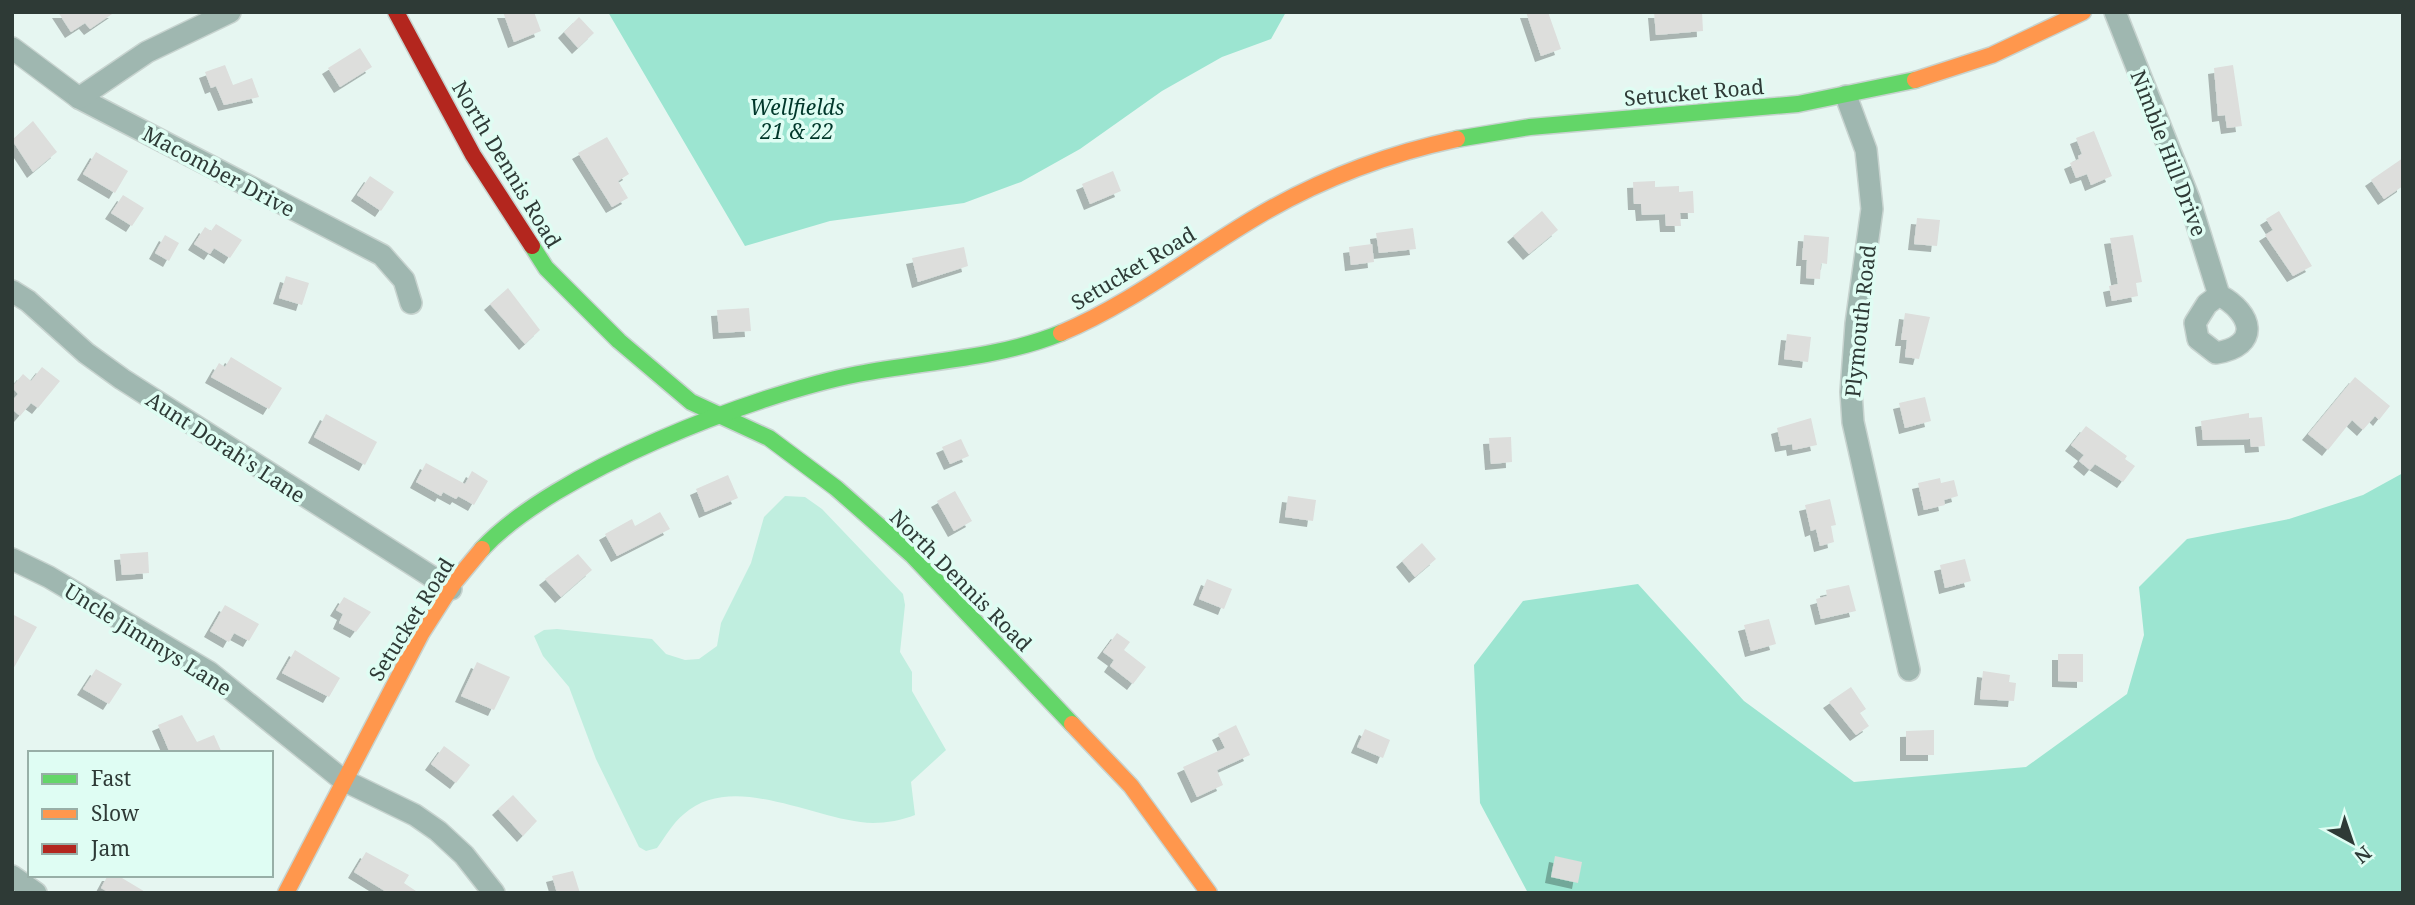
<svg xmlns="http://www.w3.org/2000/svg" width="2415" height="905" font-family="'Noto Serif',serif">
<style>
.green{fill:#c0eedf}
.forest{fill:#9ce5d1}
.building{fill:#dddedc;filter:url(#shadow)}
.lines{fill:none;stroke-linecap:round;stroke-linejoin:round}
.street-casing{stroke:#c7d3cf;stroke-width:24}
.fast-casing{stroke:#c7d3cf;stroke-width:19}
.slow-casing{stroke:#c7d3cf;stroke-width:19}
.jam-casing{stroke:#c7d3cf;stroke-width:19}
.street{stroke:#9fb7b0;stroke-width:21}
.fast{stroke:#63d668;stroke-width:16}
.slow{stroke:#ff974d;stroke-width:16}
.jam{stroke:#b3261e;stroke-width:16}
.labels{text-anchor:middle;dominant-baseline:central;stroke-width:7;stroke-linejoin:round;paint-order:stroke}
.street-label{font-size:21px;fill:#2e3a36;stroke:#dffdf3}
.park-label{font-size:21px;font-style:italic;fill:#00372a;stroke:#dffdf3}
</style>
<defs>
<filter id="shadow"><feDropShadow dx="-6" dy="6" stdDeviation="0" flood-color="#0004"/></filter>
</defs>
<rect width="100%" height="100%" fill="#e6f6f1"/>
<path class="green" d="M785 496 805 497 822 509 903 594 905 605 900 652 912 672V691L946 750 911 782 915 815C903 820 886 823 873 823 817 822 734 770 684 814 672 824 666 836 657 848L646 851 639 847 596 759 569 687 543 656 534 636 544 630 557 629 652 639 666 654 685 660 699 659 717 646 721 623 751 563 764 517Z"/>
<g class="forest">
<polygon points="608,12 1286,12 1271,39 1222,57 1162,91 1080,149 1021,182 964,203 830,221 745,246"/>
<polygon points="2403,473 2403,893 1528,893 1480,803 1474,665 1523,601 1638,584 1744,701 1854,782 2026,767 2127,694 2144,635 2139,587 2187,539 2289,519 2363,495"/>
</g>
<g class="building">
<polygon points="58,12 115,12 90,29 85,23 71,32"/>
<polygon points="503,12 534,12 541,31 514,42"/>
<polygon points="1526,12 1548,12 1561,49 1541,56"/>
<polygon points="1654,12 1702,12 1703,31 1656,35"/>
<polygon points="579,17 594,33 578,48 564,32"/>
<polygon points="360,48 372,67 340,87 328,68"/>
<polygon points="225,65 233,85 252,78 259,97 224,105 216,86 211,88 205,72"/>
<polygon points="2233,65 2242,126 2227,128 2225,115 2218,116 2214,68"/>
<polygon points="33,121 57,152 33,172 12,140"/>
<polygon points="2094,131 2112,176 2091,185 2087,174 2076,178 2070,163 2079,159 2078,156 2082,154 2076,138"/>
<polygon points="607,137 629,174 618,181 628,198 612,207 578,153"/>
<polygon points="96,152 128,171 115,193 83,174"/>
<polygon points="2403,158 2403,186 2384,199 2371,180"/>
<polygon points="1113,171 1121,191 1090,204 1082,184"/>
<polygon points="370,176 394,192 381,211 357,195"/>
<polygon points="1655,181 1655,187 1679,186 1679,192 1693,191 1694,213 1680,213 1681,226 1666,226 1665,214 1642,215 1641,204 1634,204 1633,182"/>
<polygon points="123,195 144,208 132,226 111,213"/>
<polygon points="1542,211 1558,230 1529,254 1513,236"/>
<polygon points="2279,211 2312,266 2293,276 2265,235 2273,230 2266,219"/>
<polygon points="1917,218 1940,220 1937,246 1914,244"/>
<polygon points="216,224 242,240 230,258 214,248 210,254 194,244 205,227 211,231"/>
<polygon points="1413,228 1416,249 1379,253 1376,233"/>
<polygon points="165,235 179,243 169,261 155,253"/>
<polygon points="1804,235 1829,237 1827,264 1821,263 1820,279 1806,278 1807,260 1802,260"/>
<polygon points="2133,235 2142,282 2136,283 2138,296 2112,301 2109,286 2118,284 2110,238"/>
<polygon points="1372,244 1374,262 1351,265 1349,247"/>
<polygon points="964,247 968,266 918,282 912,258"/>
<polygon points="286,276 309,283 302,305 279,298"/>
<polygon points="508,288 540,330 525,344 490,304"/>
<polygon points="749,308 751,331 719,333 717,310"/>
<polygon points="1905,313 1930,317 1919,359 1905,357 1907,340 1901,340"/>
<polygon points="1787,334 1811,337 1808,362 1784,359"/>
<polygon points="231,357 282,388 269,409 211,377 219,363 225,367"/>
<polygon points="42,367 60,381 38,408 31,403 20,416 12,409 12,401 18,394 12,387 23,374 31,381"/>
<polygon points="2355,377 2390,406 2379,420 2375,416 2363,430 2352,420 2328,450 2308,434"/>
<polygon points="1925,397 1931,421 1905,428 1899,403"/>
<polygon points="2249,413 2249,418 2262,417 2265,446 2251,447 2250,439 2203,440 2201,421"/>
<polygon points="326,414 377,442 365,465 314,437"/>
<polygon points="1811,418 1817,445 1793,450 1792,444 1781,446 1777,428"/>
<polygon points="2086,426 2127,456 2125,459 2135,466 2123,482 2095,464 2090,470 2079,461 2084,455 2071,445"/>
<polygon points="1511,437 1512,462 1491,464 1489,438"/>
<polygon points="961,439 969,456 950,464 942,447"/>
<polygon points="426,463 465,484 472,471 488,481 474,505 458,496 461,492 456,499 443,492 441,496 416,482"/>
<polygon points="728,475 738,498 705,512 696,489"/>
<polygon points="1940,478 1941,483 1954,480 1958,496 1944,500 1945,505 1924,510 1918,483"/>
<polygon points="955,491 972,521 954,531 937,501"/>
<polygon points="1288,496 1316,500 1313,521 1285,517"/>
<polygon points="1830,499 1836,525 1831,526 1834,542 1820,546 1816,529 1811,531 1805,505"/>
<polygon points="660,512 670,529 617,556 605,534 632,519 635,526"/>
<polygon points="1422,543 1436,559 1415,577 1402,561"/>
<polygon points="148,552 149,573 122,575 120,554"/>
<polygon points="578,554 592,570 561,597 545,579"/>
<polygon points="1965,559 1971,581 1945,588 1940,565"/>
<polygon points="1207,579 1232,589 1224,609 1199,599"/>
<polygon points="1849,585 1856,611 1821,619 1816,599 1827,596 1826,590"/>
<polygon points="344,597 371,612 356,632 339,623 343,614 336,610"/>
<polygon points="225,605 259,624 249,641 234,633 229,642 210,631"/>
<polygon points="12,614 37,627 12,671"/>
<polygon points="1769,619 1776,644 1751,651 1744,625"/>
<polygon points="1117,633 1130,642 1124,650 1146,667 1133,684 1110,666 1114,660 1103,652"/>
<polygon points="295,650 340,678 329,697 282,673"/>
<polygon points="2058,654 2083,654 2083,682 2058,681"/>
<polygon points="477,662 510,677 494,710 461,696"/>
<polygon points="96,669 122,684 109,704 83,689"/>
<polygon points="1983,671 2010,675 2009,682 2016,683 2014,701 1980,699"/>
<polygon points="1851,687 1866,709 1860,713 1869,726 1856,735 1829,702"/>
<polygon points="182,715 197,742 214,735 222,753 170,753 158,725"/>
<polygon points="1236,725 1250,755 1217,770 1223,785 1197,797 1183,767 1225,748 1218,734"/>
<polygon points="1365,729 1390,740 1383,758 1357,747"/>
<polygon points="1934,730 1934,755 1906,755 1906,731"/>
<polygon points="444,746 470,765 456,783 431,764"/>
<polygon points="513,795 537,821 523,836 498,809"/>
<polygon points="366,852 409,875 404,883 419,893 388,893 354,872"/>
<polygon points="1555,856 1582,862 1578,883 1551,877"/>
<polygon points="573,871 580,893 557,893 552,876"/>
<polygon points="108,875 117,875 147,893 110,893 101,888"/>
</g>
<g class="lines">
<defs>
<g id="street">
<path d="M2115 12 2189 199 2219 295C2253 313 2261 346 2216 353L2198 339 2195 323 2207 304 2219 295"/>
<polyline points="12,48 79,98 382,255 404,280 411,303"/>
<polyline points="1846,96 1866,150 1872,209 1856,324 1851,392 1853,422 1909,670"/>
<polyline points="79,98 147,52 230,12"/>
<polyline points="12,291 28,301 86,353 122,379 451,589"/>
<polyline points="12,559 49,577 209,672 343,780 415,815 438,831 464,855 494,893"/>
<polyline points="12,876 36,893"/>
</g>
<g id="fast">
<polyline points="1457,139 1530,127 1798,104 1915,80"/>
<polyline points="532,246 546,268 619,341 691,402 769,438 836,488 912,555 1072,724"/>
<path d="M482 549C553 472 755 394 858 374 925 361 997 359 1061 333"/>
</g>
<g id="slow">
<polyline points="1915,80 1992,55 2083,12"/>
<path d="M1061 333C1132 303 1192 255 1258 216 1319 180 1387 154 1457 139"/>
<polyline points="1072,724 1131,786 1209,893"/>
<polyline points="286,893 421,634 453,584 482,549"/>
</g>
<polyline id="jam" points="396,12 473,155 532,246"/>
</defs>
<use href="#street" class="street-casing"/>
<use href="#fast" class="fast-casing"/>
<use href="#slow" class="slow-casing"/>
<use href="#jam" class="jam-casing"/>
<use href="#street" class="street"/>
<use href="#fast" class="fast"/>
<use href="#slow" class="slow"/>
<use href="#jam" class="jam"/>
</g>
<g class="labels">
<g class="street-label">
<text transform="translate(1694 92) rotate(-5)">Setucket Road</text>
<text transform="translate(2169 153) rotate(69)">Nimble Hill Drive</text>
<text transform="translate(507 164) rotate(59)">North Dennis Road</text>
<text transform="translate(219 171) rotate(28)">Macomber Drive</text>
<text transform="translate(1133 268) rotate(-31)">Setucket Road</text>
<text transform="translate(1860 321) rotate(-84)">Plymouth Road</text>
<text transform="translate(226 447) rotate(33)">Aunt Dorah's Lane</text>
<text transform="translate(961 580) rotate(45)">North Dennis Road</text>
<text transform="translate(411 619) rotate(-58)">Setucket Road</text>
<text transform="translate(148 639) rotate(32)">Uncle Jimmys Lane</text>
</g>
<g class="park-label">
<text x="797" y="107">Wellfields<tspan x="797" dy="24">21 &amp; 22</tspan></text>
</g>
</g>
<rect width="2415" height="905" fill="none" stroke="#2e3a36" stroke-width="28"/>
<rect x="28" y="751" width="245" height="126" fill="#dffdf3" stroke="#98afa7" stroke-width="2"/>
<rect x="42" y="774" width="35" height="10" fill="#63d668" stroke="#98afa7" stroke-width="2"/>
<text x="91" y="786" font-size="21" fill="#2e3a36">Fast</text>
<rect x="42" y="809" width="35" height="10" fill="#ff974d" stroke="#98afa7" stroke-width="2"/>
<text x="91" y="821" font-size="21" fill="#2e3a36">Slow</text>
<rect x="42" y="844" width="35" height="10" fill="#b3261e" stroke="#98afa7" stroke-width="2"/>
<text x="91" y="856" font-size="21" fill="#2e3a36">Jam</text>
<g transform="translate(2352 842) rotate(140)" stroke="#dffdf3" stroke-width="5" paint-order="stroke">
<path d="M0-5L12 26L0 18L-12 26Z" fill="#2e3a36"/>
<text y="-10" font-size="19" font-weight="bold" text-anchor="middle" fill="#2e3a36">N</text>
</g>
</svg>
